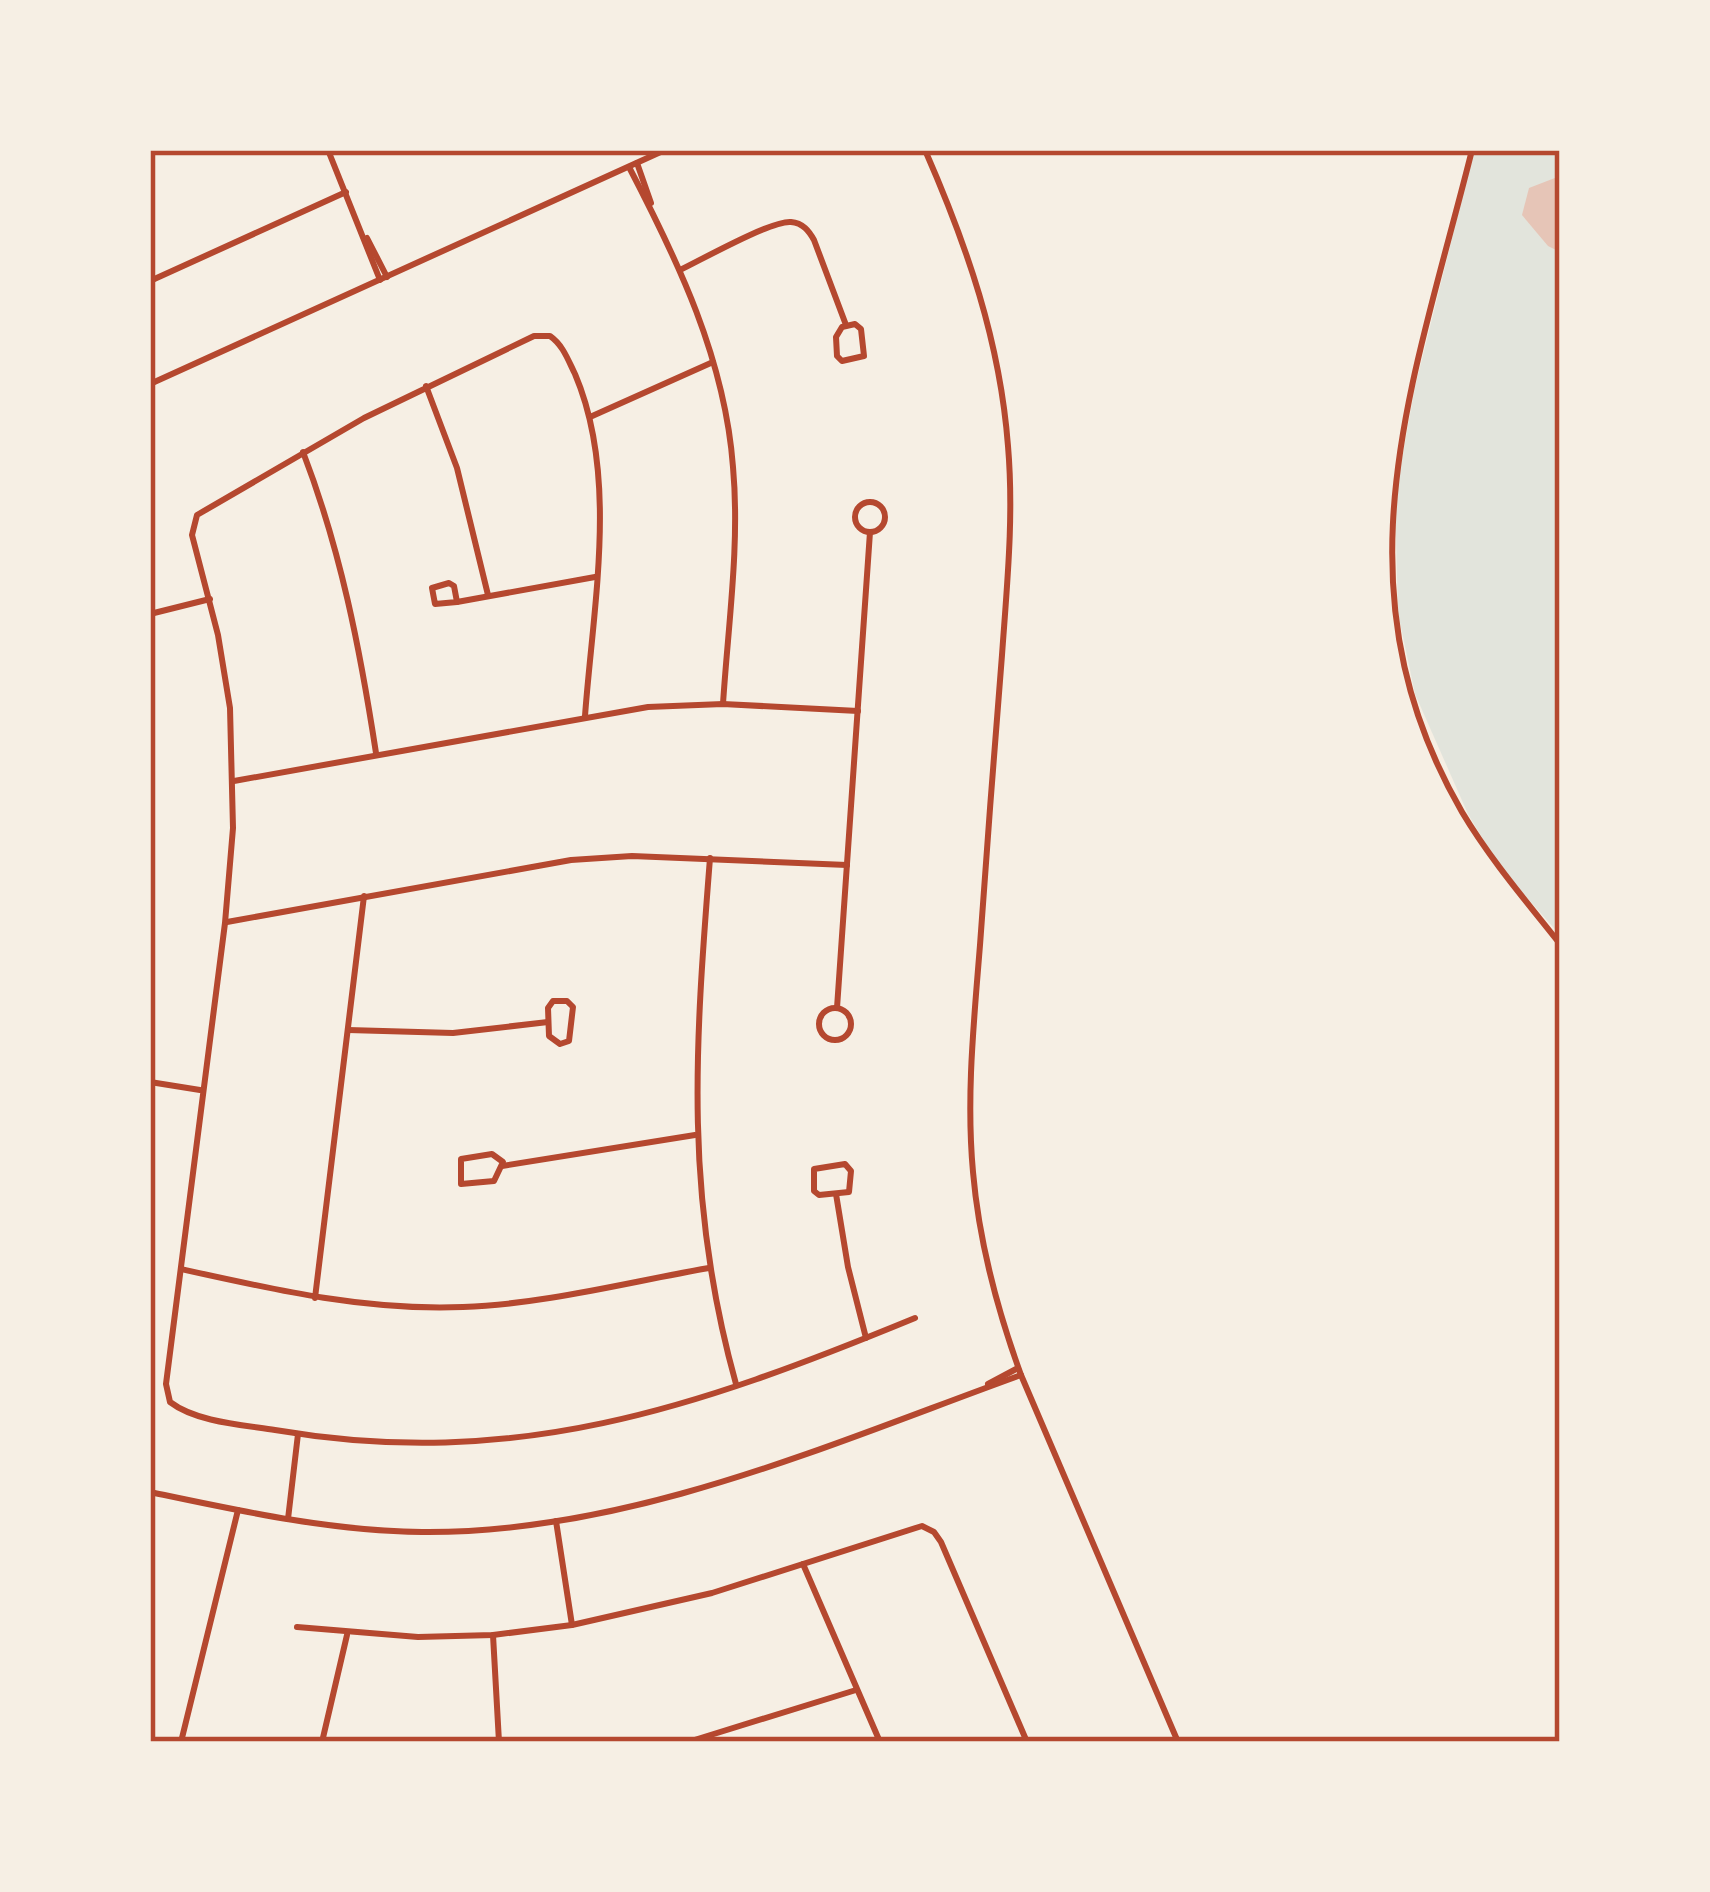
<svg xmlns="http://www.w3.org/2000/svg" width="1710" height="1892" font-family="'Asap Condensed',sans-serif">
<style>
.green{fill:#e2e4dc}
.building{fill:#e6c5b7}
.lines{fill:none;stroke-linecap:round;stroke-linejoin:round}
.minor{stroke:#b5482f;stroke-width:6}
.tertiary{stroke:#b5482f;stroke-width:6}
.neatline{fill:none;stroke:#b5482f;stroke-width:4.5}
</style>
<rect width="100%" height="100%" fill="#f6efe4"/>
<polygon class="green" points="1474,150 1560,150 1560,935 1499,866 1468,814 1415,694 1398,613 1395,497 1415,387"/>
<polygon class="building" points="1560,176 1560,252 1548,246 1522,215 1529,188"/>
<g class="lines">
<g class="minor">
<polyline points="328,150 380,280"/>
<path d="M1472 150C1414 382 1331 585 1462 812 1490 859 1526 901 1560 944"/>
<polyline points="637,163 651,203"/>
<path d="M629 167C678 261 725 359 733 467 740 545 728 626 723 704"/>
<polyline points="367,238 387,277"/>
<path d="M680 270C701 260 772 220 791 222 803 223 809 231 814 240L846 325"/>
<polyline points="150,281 346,192"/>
<polygon points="855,324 861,329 864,356 842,361 837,356 836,337 842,327"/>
<polyline points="426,386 457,468 488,595"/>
<polyline points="590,417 713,362"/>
<path d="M303 452C341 551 360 649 376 753"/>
<circle cx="870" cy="517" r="15"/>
<polygon points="449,583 454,586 457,602 435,604 432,588"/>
<polyline points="457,602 595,577"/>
<polyline points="150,614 210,599"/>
<path d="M585 716C593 606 619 477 575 374 568 360 563 345 550 336H534L364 418 197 515 192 535 218 635 230 708 233 828 225 923 166 1384 170 1402C196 1422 243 1425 275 1430 515 1471 696 1408 915 1318"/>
<polyline points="234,781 648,707 723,704 858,711"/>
<path d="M710 858C695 1048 684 1198 736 1384"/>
<polyline points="227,922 571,860 632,856 847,865"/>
<polygon points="567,1001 573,1007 569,1041 560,1044 549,1036 548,1008 553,1001"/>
<circle cx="835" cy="1024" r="16"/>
<polyline points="837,1008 870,532"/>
<polyline points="348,1030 453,1033 548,1022"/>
<polyline points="150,1082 200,1090"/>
<polygon points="492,1154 503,1162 494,1181 461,1184 461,1159"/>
<polygon points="845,1164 851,1171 849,1192 819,1195 814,1191 814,1169"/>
<polyline points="502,1166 695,1135"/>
<polyline points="836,1194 848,1267 866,1338"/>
<path d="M181 1269C275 1290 367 1311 463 1307 546 1304 628 1282 709 1268"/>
<polyline points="315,1298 364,896"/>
<polyline points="288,1519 298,1434"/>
<polyline points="556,1521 572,1625"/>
<polyline points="803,1564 880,1742"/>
<polyline points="297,1627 418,1637 493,1635 572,1625 712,1593 922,1526 934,1532 941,1542 1027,1742"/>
<polyline points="493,1635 499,1742"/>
<polyline points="181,1742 238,1510"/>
<polyline points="322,1742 347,1635"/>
<polyline points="688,1742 856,1690"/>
</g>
<g class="tertiary">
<path d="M925 150C967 246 1000 341 1008 446 1014 516 1007 585 1002 655 994 752 987 848 980 945 974 1021 966 1096 973 1172 979 1242 997 1309 1021 1375L1178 1742"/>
<polyline points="150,384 665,150"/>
<polyline points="988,1384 1018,1368"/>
<path d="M150 1492C240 1511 330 1531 422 1532 629 1534 830 1444 1021 1375"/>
</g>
</g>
<rect width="1710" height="1892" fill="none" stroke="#f6efe4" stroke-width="306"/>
<rect x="153" y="153" width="1404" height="1586" class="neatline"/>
</svg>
